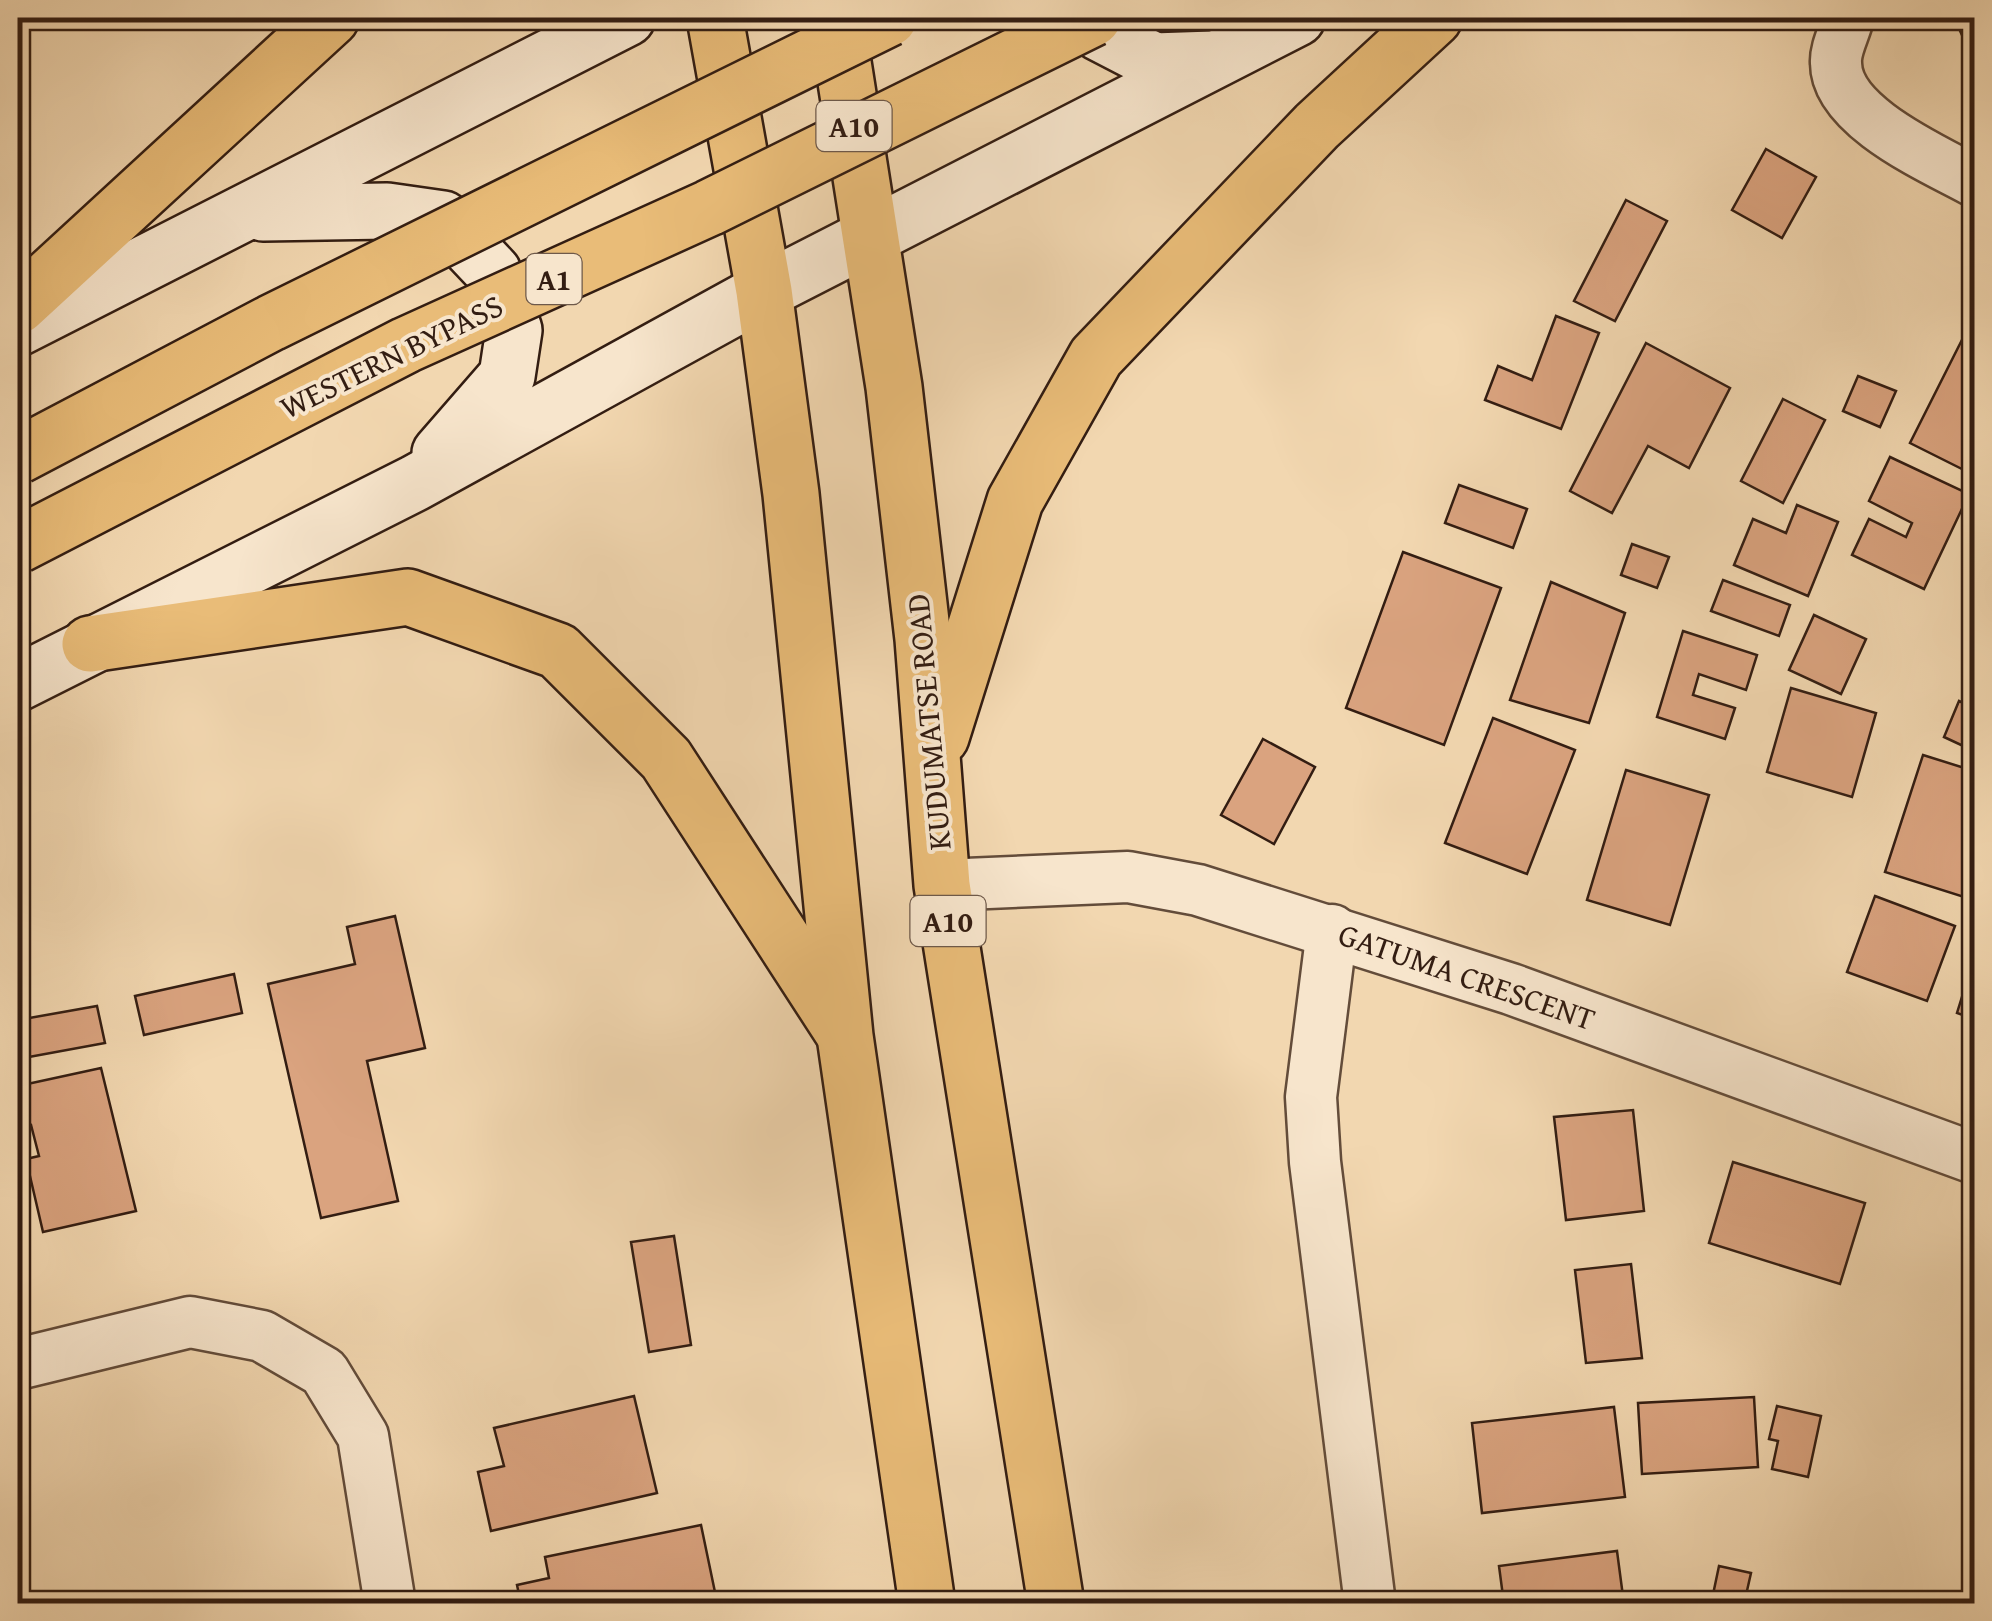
<svg xmlns="http://www.w3.org/2000/svg" width="1992" height="1621" font-family="'Gentium Book Plus',serif">
<style>
.building{fill:#daa37f;stroke:#331d12;stroke-width:2.5}
.lines{fill:none;stroke-linecap:round;stroke-linejoin:round}
.street-casing{stroke:#634c3a;stroke-width:55}
.secondary-casing{stroke:#331d12;stroke-width:60}
.primary-casing{stroke:#331d12;stroke-width:60}
.street{stroke:#f7e5cc;stroke-width:50}
.secondary{stroke:#f7e5cc;stroke-width:55}
.primary{stroke:#e9bc78;stroke-width:55}
.highway-bridge-casing{stroke:#331d12;stroke-width:60;stroke-linecap:butt}
.highway-bridge{stroke:#e9bc78;stroke-width:55}
.labels{text-anchor:middle;dominant-baseline:central;stroke-width:8;stroke-linejoin:round;paint-order:stroke}
.shield{fill:#f7e5cc;stroke:#6e594a;stroke-width:2.5}
.shield-label{font-size:30px;font-weight:bold;fill:#331d12}
.street-label{font-size:32px;fill:#331d12;stroke:#f7e5cc}
</style>
<rect width="100%" height="100%" fill="#f2d7b0"/>
<filter id="stains"><feTurbulence type="fractalNoise" baseFrequency=".002" numOctaves="4"/><feColorMatrix values="0 0 0 0 .2 0 0 0 0 .09 0 0 0 0 .02 0 0 0 .5 -.17"/></filter>
<radialGradient id="worn" r=".72"><stop offset=".6" stop-color="#630" stop-opacity="0"/><stop offset="1" stop-color="#630" stop-opacity=".3"/></radialGradient>
<g class="building">
<polygon points="1954,18 1974,18 1974,61"/>
<polygon points="1766,149 1816,177 1782,238 1732,210"/>
<polygon points="1626,200 1667,221 1615,321 1574,301"/>
<polygon points="1556,316 1599,333 1561,429 1485,400 1498,366 1532,380"/>
<polygon points="1974,316 1974,475 1910,443"/>
<polygon points="1646,343 1730,388 1689,468 1648,446 1612,513 1570,491"/>
<polygon points="1858,376 1896,391 1880,427 1843,411"/>
<polygon points="1783,399 1825,420 1783,503 1741,481"/>
<polygon points="1890,457 1969,494 1924,589 1852,555 1869,519 1906,537 1912,523 1869,501"/>
<polygon points="1459,485 1527,509 1513,548 1445,523"/>
<polygon points="1797,505 1838,522 1808,596 1734,565 1753,519 1786,533"/>
<polygon points="1632,544 1669,557 1657,588 1621,575"/>
<polygon points="1403,552 1501,588 1444,745 1346,708"/>
<polygon points="1723,580 1790,605 1779,636 1711,611"/>
<polygon points="1551,582 1625,613 1589,723 1510,700"/>
<polygon points="1814,615 1866,639 1841,694 1789,670"/>
<polygon points="1683,631 1757,655 1746,690 1699,674 1693,695 1735,708 1725,739 1657,717"/>
<polygon points="1791,688 1876,713 1852,797 1767,772"/>
<polygon points="1959,701 1974,708 1974,751 1944,737"/>
<polygon points="1493,718 1575,750 1527,874 1445,843"/>
<polygon points="1263,739 1315,767 1274,844 1221,815"/>
<polygon points="1923,755 1974,771 1974,863 1964,897 1885,872"/>
<polygon points="1626,770 1709,795 1670,925 1587,900"/>
<polygon points="1875,896 1955,926 1927,1001 1847,972"/>
<polygon points="395,916 425,1048 367,1061 398,1201 321,1218 268,984 355,964 347,927"/>
<polygon points="1974,958 1974,1019 1957,1013"/>
<polygon points="234,974 242,1013 144,1035 135,996"/>
<polygon points="97,1006 105,1043 18,1059 18,1020"/>
<polygon points="101,1068 136,1211 43,1232 26,1159 39,1156 31,1125 20,1127 18,1086"/>
<polygon points="1633,1110 1644,1211 1566,1220 1554,1117"/>
<polygon points="1733,1162 1865,1203 1840,1284 1709,1243"/>
<polygon points="674,1236 691,1345 649,1352 631,1242"/>
<polygon points="1631,1264 1642,1358 1586,1363 1575,1270"/>
<polygon points="634,1396 657,1493 491,1531 478,1472 504,1466 494,1428"/>
<polygon points="1754,1397 1758,1467 1642,1474 1638,1403"/>
<polygon points="1777,1406 1821,1416 1808,1477 1772,1469 1778,1441 1769,1439"/>
<polygon points="1614,1407 1625,1497 1482,1513 1472,1423"/>
<polygon points="701,1525 716,1597 703,1599 704,1604 521,1604 517,1585 549,1578 545,1557"/>
<polygon points="1617,1551 1624,1604 1504,1604 1499,1566"/>
<polygon points="1719,1566 1751,1573 1744,1604 1711,1604"/>
<polygon points="240,1595 242,1604 203,1604"/>
</g>
<g class="lines">
<defs>
<g id="street">
<path d="M1848 18C1845 31 1835 49 1836 63 1836 117 1934 159 1974 181"/>
<polyline points="942,885 1128,877 1198,890 1511,989 1974,1158"/>
<polyline points="1332,930 1311,1097 1315,1162 1370,1604"/>
<polyline points="18,1364 190,1322 262,1336 324,1372 363,1436 390,1604"/>
</g>
<g id="secondary">
<polyline points="1088,18 1098,32 1154,61 1213,59"/>
<polyline points="263,213 387,211 443,219 493,272 514,330 507,376 440,453"/>
<polyline points="18,328 627,18"/>
<polyline points="18,683 415,483 764,291 1297,18"/>
</g>
<g id="primary">
<polyline points="715,18 764,291 791,494 845,1036 927,1604"/>
<polyline points="836,18 894,387 923,639 942,885 1056,1604"/>
<polyline points="18,306 331,18"/>
<polyline points="90,644 408,597 558,651 666,759 841,1029"/>
<polyline points="941,737 1015,501 1096,357 1317,126 1434,18"/>
</g>
</defs>
<use href="#street" class="street-casing"/>
<use href="#secondary" class="secondary-casing"/>
<use href="#primary" class="primary-casing"/>
<use href="#street" class="street"/>
<use href="#secondary" class="secondary"/>
<use href="#primary" class="primary"/>
<defs>
<g id="highway-bridge">
<polyline points="18,456 271,323 889,18"/>
<polyline points="18,545 406,345 709,208 1093,18"/>
</g>
</defs>
<use href="#highway-bridge" class="highway-bridge-casing"/>
<use href="#highway-bridge" class="highway-bridge"/>
</g>
<g class="labels">
<g class="shield">
<rect x="816.5" y="101" width="75" height="50" rx="8"/>
<rect x="526.5" y="254" width="55" height="50" rx="8"/>
<rect x="910.5" y="896" width="75" height="50" rx="8"/>
</g>
<g class="shield-label">
<text x="854" y="126">A10</text>
<text x="554" y="279">A1</text>
<text x="948" y="921">A10</text>
</g>
<g class="street-label">
<text transform="translate(391 356) rotate(-26)">WESTERN BYPASS</text>
<text transform="translate(928 722) rotate(-95)">KUDUMATSE ROAD</text>
<text transform="translate(1467 976) rotate(19)">GATUMA CRESCENT</text>
</g>
</g>
<rect width="1992" height="1621" fill="none" stroke="#f2d7b0" stroke-width="60"/>
<rect x="20" y="20" width="1952" height="1581" fill="none" stroke="#331d12" stroke-width="5"/>
<rect x="30" y="30" width="1932" height="1561" fill="none" stroke="#331d12" stroke-width="2.5"/>
<rect width="100%" height="100%" filter="url(#stains)"/>
<rect width="100%" height="100%" fill="url(#worn)"/>
</svg>
